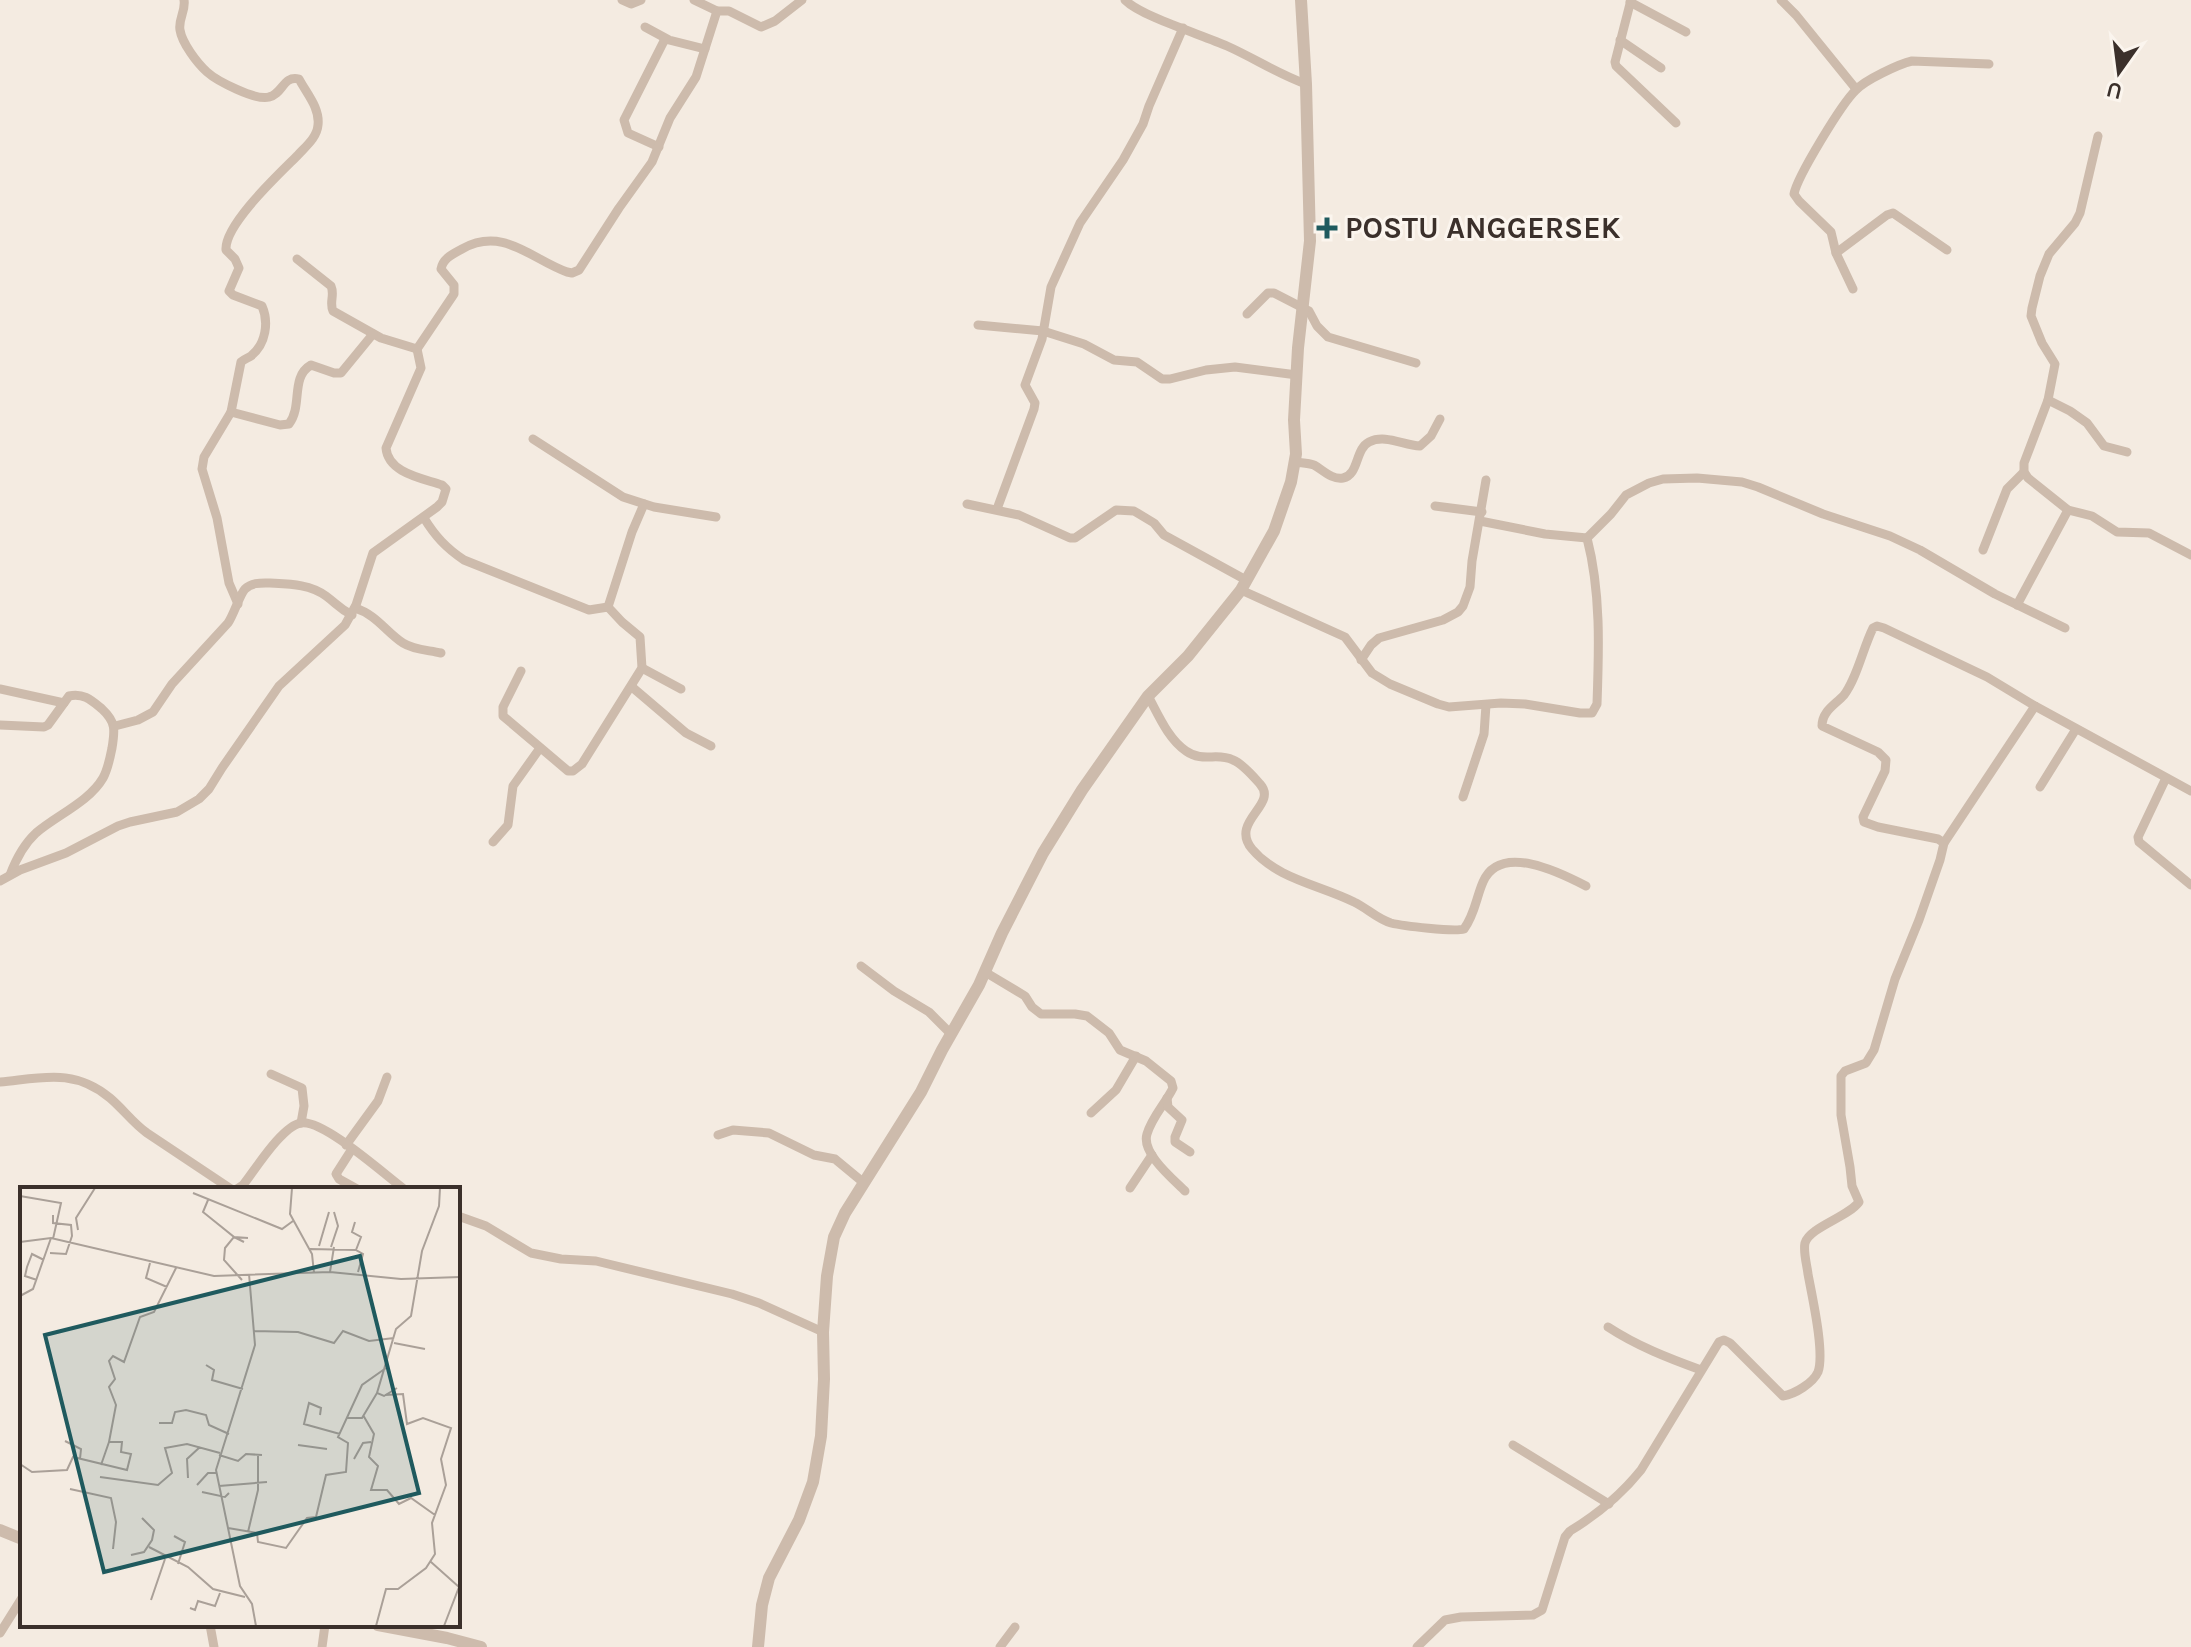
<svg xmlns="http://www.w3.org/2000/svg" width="2191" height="1647" font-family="Karla,sans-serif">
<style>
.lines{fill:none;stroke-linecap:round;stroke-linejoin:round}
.minor{stroke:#cdbbac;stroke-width:9}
.tertiary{stroke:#cdbbac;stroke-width:12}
.poi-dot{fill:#1f5a5e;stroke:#fbf5ee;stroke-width:3}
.labels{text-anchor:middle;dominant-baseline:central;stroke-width:6;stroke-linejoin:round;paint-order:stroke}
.poi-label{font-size:30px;font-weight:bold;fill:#3b302b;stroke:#fbf5ee;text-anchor:start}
.inset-road{fill:none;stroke:#aaa098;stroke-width:2}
.view{fill:#1f5a5e;fill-opacity:0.15;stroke:#1f5a5e;stroke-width:4}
.inset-edge{fill:none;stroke:#3b302b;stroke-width:4}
</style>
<rect width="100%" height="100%" fill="#f4ebe1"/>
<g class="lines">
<g class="minor">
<path d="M184 0C186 11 178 19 180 30 182 43 197 63 207 72 217 81 256 101 269 97 283 94 283 75 299 79 307 94 320 108 318 125 317 138 305 147 297 156 279 174 224 225 226 250L235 259 239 268 229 291 233 295 262 306C269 322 266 344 251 356 248 358 244 359 241 362L231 412 204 457 202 469 217 518 229 583 238 604"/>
<polyline points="622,0 631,4 641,0"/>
<polyline points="694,0 717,11"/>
<path d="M1125 0C1142 17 1203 35 1227 46 1254 58 1278 74 1306 84"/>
<polyline points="1631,0 1615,62 1616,66 1676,123"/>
<polyline points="1781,0 1796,15 1856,89"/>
<polyline points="1630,2 1686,32"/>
<polyline points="645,27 669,40 705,49"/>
<polyline points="1620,40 1661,68"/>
<polyline points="2098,136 2080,213 2075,223 2049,254 2040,276 2032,308 2031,316 2042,343 2055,364 2048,400 2024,463 2024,472 2028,478 2068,510 2092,516 2117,532 2149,533 2191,555"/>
<polyline points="659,147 628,133 624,120 665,39"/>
<polyline points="1836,253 1887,215 1893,213 1947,250"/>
<path d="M297 259 331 286C335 295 329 302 333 311L381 338 417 349"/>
<path d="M1853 289 1836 253 1831 232 1799 201 1794 194C1797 177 1842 103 1856 90 1865 80 1899 64 1912 61L1989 64"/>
<polyline points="1247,314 1268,293 1274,293 1309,311 1317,326 1328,337 1416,363"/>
<polyline points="978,325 1043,331 1084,344 1114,360 1137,362 1162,379 1170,379 1206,370 1235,367 1297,375"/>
<polyline points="2048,400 2070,411 2087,423 2104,446 2127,452"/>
<path d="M231 412 280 425 289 424C303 406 290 377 311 365L334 373H341L373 334"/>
<polyline points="533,439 623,497 654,507 716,517"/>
<path d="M1295 462C1301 463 1308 463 1314 465 1323 470 1332 480 1343 478 1359 475 1355 449 1369 442 1385 434 1403 445 1420 446L1431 436 1440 419"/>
<polyline points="967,504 1019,515 1070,538 1075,538 1116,510 1134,511 1154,523 1164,535 1246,580"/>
<polyline points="1435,506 1482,512"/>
<polyline points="997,509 1034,409 1035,403 1025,385 1042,339 1051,287 1080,223 1123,160 1143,124 1149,106 1183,28"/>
<path d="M424 518C435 536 446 548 464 560L589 610 608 607 622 622 640 637 642 668 582 764 573 771H568L503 716V707L521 671"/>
<polyline points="1480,521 1545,534 1587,538"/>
<polyline points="1983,550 2007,489 2024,472"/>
<path d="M1241 590 1345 637 1372 673 1390 684 1438 704 1449 707 1501 703 1525 704 1580 713H1592L1597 704C1599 649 1601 592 1587 538L1611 514 1626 495 1649 483 1663 479 1697 478 1742 482 1758 487 1823 514 1890 536 1920 550 1995 594 2065 628"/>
<polyline points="2017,605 2068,510"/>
<polyline points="608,607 632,532 644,504"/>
<path d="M355 608C377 615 385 631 403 643 414 650 428 650 441 653"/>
<polyline points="1361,660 1371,645 1379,638 1443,620 1458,612 1463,606 1470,587 1472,561 1486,480"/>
<polyline points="642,668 681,689"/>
<polyline points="632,687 686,733 711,746"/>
<polyline points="0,689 64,703"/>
<path d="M1148 696C1158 714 1168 739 1186 751 1203 763 1217 752 1233 760 1243 764 1253 776 1260 784 1279 805 1229 821 1252 849 1277 879 1320 885 1354 902 1367 908 1377 919 1391 923 1403 926 1454 932 1464 929 1475 914 1476 898 1483 882 1500 842 1561 873 1586 886"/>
<path d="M0 725 44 727 48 725 69 696C84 693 91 700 102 709 116 722 115 730 112 748 110 758 108 769 103 778 89 802 57 815 36 833 23 845 16 859 10 875"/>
<path d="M115 726 138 720 153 712 172 684 228 623C234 614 240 594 245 589 252 582 262 583 270 583 289 584 310 584 326 596 337 604 338 608 352 615"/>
<polyline points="2166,778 2138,837 2139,842 2191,885"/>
<polyline points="2040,787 2076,729"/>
<polyline points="1463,797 1484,734 1486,705"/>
<polyline points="493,842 508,825 513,786 540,748"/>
<polyline points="1944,843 2035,706"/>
<path d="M0 881 20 870 66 853 118 826 130 822 177 812 199 799 209 789 222 768 279 686 345 625 356 605 373 553 437 507 442 502 446 489 442 485C422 478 388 473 386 448L421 368 417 349 454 294V285L441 269C443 258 453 254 462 249 503 226 531 259 567 272L572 273 579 270 619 208 652 162 670 118 696 77 717 11H729L761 27 775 21 802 0"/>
<polyline points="861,966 894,991 929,1012 951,1034"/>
<path d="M985 972 1025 996 1032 1007 1041 1014H1075L1087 1016 1109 1033 1120 1050 1146 1061 1171 1081 1173 1088C1165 1104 1152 1117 1147 1134 1141 1153 1173 1179 1185 1191"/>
<polyline points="271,1074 302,1088 304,1106 301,1123"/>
<path d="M0 1082C42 1078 74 1068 110 1098 123 1109 133 1123 147 1133L231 1189"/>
<polyline points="1167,1098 1168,1107 1182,1120 1175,1137 1175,1142 1190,1152"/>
<polyline points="1091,1113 1116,1090 1136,1056"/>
<polyline points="718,1135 733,1130 769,1133 814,1155 835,1159 864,1183"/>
<polyline points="346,1145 378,1101 387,1077"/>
<polyline points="352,1149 336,1174 339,1179 357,1189"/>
<polyline points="1130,1188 1152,1155"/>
<path d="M237 1189 243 1185C255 1170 282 1126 301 1123 323 1119 385 1175 404 1189"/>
<polyline points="458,1216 486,1226 531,1253 561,1259 596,1261 732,1294 759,1303 823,1332"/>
<path d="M1608 1327C1637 1346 1668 1358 1701 1370"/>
<polyline points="1513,1445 1609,1504"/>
<polyline points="210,1625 214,1647"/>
<polyline points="0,1633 22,1598"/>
<polyline points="322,1647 325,1625"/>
<polyline points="1000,1647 1015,1627"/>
<path d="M1417 1647 1445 1620 1461 1617 1533 1615 1542 1610 1565 1537 1570 1531C1598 1514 1621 1495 1641 1470L1719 1342 1724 1340 1730 1343 1783 1396C1795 1394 1813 1383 1818 1372 1825 1353 1812 1296 1808 1274 1807 1265 1803 1252 1805 1243 1810 1227 1848 1217 1859 1202L1852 1186 1850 1167 1841 1115V1076L1845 1071 1866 1063 1874 1050 1895 979 1919 920 1940 860 1944 843 1938 839 1878 827 1864 822 1863 817 1885 771 1886 760 1878 752 1822 726C1822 711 1835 705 1844 695 1857 678 1863 648 1873 628L1877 626 1884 628 1987 677 2035 706 2191 791"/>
</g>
<g class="tertiary">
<polyline points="0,1530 22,1539"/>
<polyline points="378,1625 447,1638 481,1647"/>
<polyline points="758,1647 762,1605 769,1578 799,1520 813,1482 821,1436 824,1379 823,1332 827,1276 834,1237 845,1213 921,1092 942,1050 979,985 1002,933 1043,853 1082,790 1148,696 1188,656 1241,590 1274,531 1291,482 1296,454 1294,420 1298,348 1310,241 1306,84 1301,0"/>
</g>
</g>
<path class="poi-dot" d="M1323 216h8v8h8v8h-8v8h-8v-8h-8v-8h8z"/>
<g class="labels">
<g class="poi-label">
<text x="1345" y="228">POSTU ANGGERSEK</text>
</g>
</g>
<g transform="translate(20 1187)">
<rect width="440" height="440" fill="#f4ebe1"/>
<path class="inset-road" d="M272 1 270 27 292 67 294 86M173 6 262 42 273 34M0 9 41 16 33 52M188 13 183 25 214 50 205 61 204 73 222 93M335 35 332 45 341 50 336 63 343 67 338 85M58 43 56 31 75 1M0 55 31 51 194 89 310 85 381 92 440 90M224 55 214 50 228 51M299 59 309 25M311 60 318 39 314 25M290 62 336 63M30 66 46 67 52 49 51 38 33 36V28M130 76 126 91 147 100M310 85 314 60M229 87 235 158 196 283 220 399 232 417 236 439M17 93 5 89 7 80 12 67 24 73M0 109 13 102 31 51M233 144 278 145 314 156 323 144 349 154 374 151M374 156 405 162M186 178 194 183 192 193 223 202M377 201 364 209 357 206 376 142 391 129 402 64 419 19 420 1M300 228 301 221 289 216 284 237 320 247M343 228 354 247 349 270 358 279 351 303H367L379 317 391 311 415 328M327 231H342L357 206M139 236H152L155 225 166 223 186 228 189 238 209 247M45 254 61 262 60 272M278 258 307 262M199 268 218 274 226 267 242 268M334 272 343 256 351 255M0 277 12 285 47 283 53 270 107 283 111 267 101 265 102 255H89L96 218 89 200 95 192 89 174 93 169 104 175 120 130 134 125 156 81M81 278 89 255M80 290 138 298 152 286 145 261 167 257 200 266M168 291 167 272 180 260M177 298 188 286H196M199 299 247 295M50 302 91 311 96 335 93 362M182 305 205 310 209 306M208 341 237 346 238 355 266 361 287 331 296 330 306 288 326 285 328 256 318 250 342 198 366 181M228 345 238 303V269M154 349 165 355 158 377M129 360 168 380 193 402 225 410M111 368 124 365 132 353 134 343 122 331M411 375 439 400 424 439M131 413 145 372M170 421 175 423 178 414 195 419 200 406M356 439 366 402H378L406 381 415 367 412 336 426 298 421 272 431 241 403 231 387 237 383 207 365 208"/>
<path class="view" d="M340 69 399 306 84 385 25 148Z"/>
<rect width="440" height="440" class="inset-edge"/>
</g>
<g transform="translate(2119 72) rotate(194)" stroke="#fbf5ee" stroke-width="6" paint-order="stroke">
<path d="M0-6L14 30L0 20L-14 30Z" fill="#3b302b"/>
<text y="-12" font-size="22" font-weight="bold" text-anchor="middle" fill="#3b302b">U</text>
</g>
</svg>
